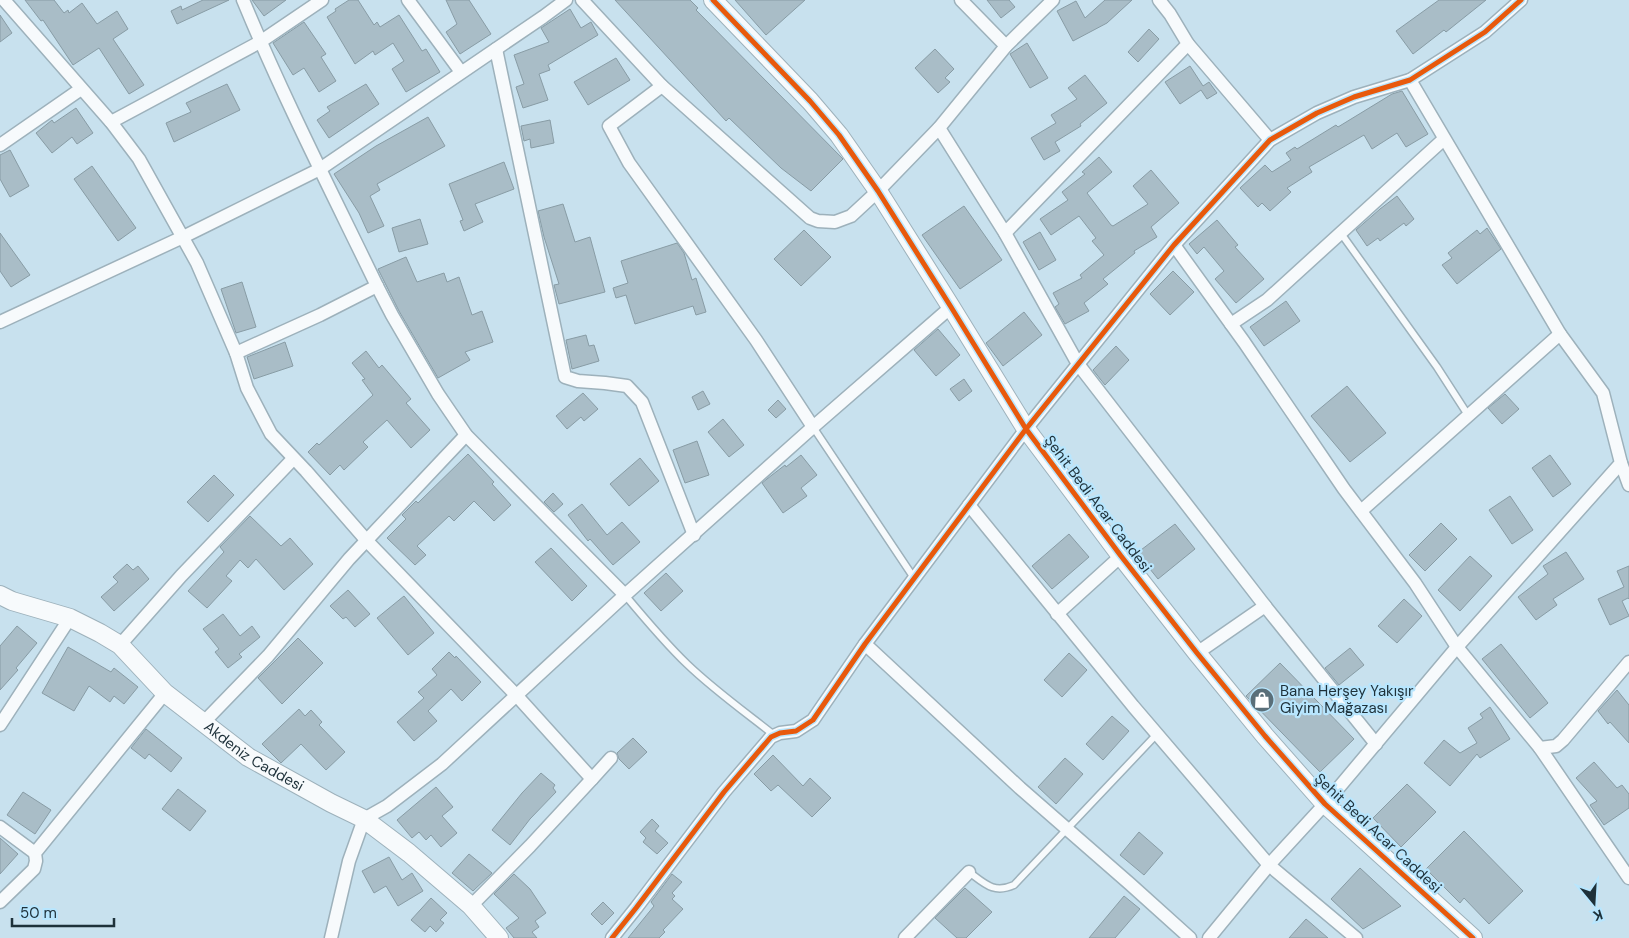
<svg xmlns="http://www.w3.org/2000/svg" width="1629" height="938" font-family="'DM Sans',sans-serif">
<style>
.building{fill:#a9bdc7;stroke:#889ca5}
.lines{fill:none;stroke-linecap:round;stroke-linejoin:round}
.lane-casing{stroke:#9db1bb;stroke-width:9}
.street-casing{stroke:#9db1bb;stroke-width:15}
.secondary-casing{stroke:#9db1bb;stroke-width:20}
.lane{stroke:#f7fafc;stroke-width:6}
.street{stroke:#f7fafc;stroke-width:12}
.secondary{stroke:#f7fafc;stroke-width:18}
.cycleway-casing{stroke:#b8e6fe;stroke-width:8}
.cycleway{stroke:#e8590c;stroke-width:5}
.labels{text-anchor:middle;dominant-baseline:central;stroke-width:4.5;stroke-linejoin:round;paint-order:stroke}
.street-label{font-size:15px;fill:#1e313a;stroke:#b8e6fe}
.poi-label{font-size:15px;fill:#1e313a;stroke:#b8e6fe;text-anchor:start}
</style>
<rect width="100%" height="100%" fill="#c8e1ee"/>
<g class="building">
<polygon points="25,0 54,0 64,13 68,10 69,13 82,3 97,24 117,11 128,29 113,39 144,85 129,94 99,48 73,65 43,20 41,21"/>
<polygon points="203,0 229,0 177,24 171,11 181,6 182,10"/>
<polygon points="252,0 286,0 264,16"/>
<polygon points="349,0 358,0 374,25 377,22 380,27 399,15 422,51 426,49 440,72 406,92 392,69 404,61 393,43 375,55 373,51 355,64 327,17 336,11 335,9"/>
<polygon points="446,0 469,0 491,34 460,54 446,32 457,24"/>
<polygon points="615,0 690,0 698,8 696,10 843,159 811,191 781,168 729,118 726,121"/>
<polygon points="735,0 805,0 766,35"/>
<polygon points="987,0 1009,0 1015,7 1001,18"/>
<polygon points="1105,0 1132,0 1107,23 1073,41 1057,11 1076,1 1085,18"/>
<polygon points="1439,0 1486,0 1446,32 1444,30 1413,54 1396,31"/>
<polygon points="570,9 581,28 591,22 598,35 548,65 550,70 539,74 548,100 523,108 516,87 524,84 514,55 549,42 541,28"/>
<polygon points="0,15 12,33 0,42"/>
<polygon points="304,22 326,54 321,57 336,81 319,92 304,68 293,75 273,43"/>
<polygon points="1149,29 1159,39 1138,62 1128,52"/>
<polygon points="1027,43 1048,78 1030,88 1010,54"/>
<polygon points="935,49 954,69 945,78 950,82 938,93 915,68"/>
<polygon points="616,58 630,80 588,105 574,82"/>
<polygon points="1190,66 1203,86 1209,82 1217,93 1207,99 1201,90 1180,104 1165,82"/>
<polygon points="1085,75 1107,103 1080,124 1081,126 1055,142 1060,151 1044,160 1031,138 1056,123 1051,115 1077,99 1068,88"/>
<polygon points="227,84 240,110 174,142 166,123 191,112 186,103"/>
<polygon points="366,84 379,104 329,138 317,120 330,111 327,107"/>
<polygon points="1402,91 1428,134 1406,147 1397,133 1372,149 1364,135 1309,167 1312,172 1287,188 1291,192 1270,211 1262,203 1258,207 1240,188 1265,165 1272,172 1291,160 1286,153 1295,147 1297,149 1336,125 1338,127 1392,94"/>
<polygon points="76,108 93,133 77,144 72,137 52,153 36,133 52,120 54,123"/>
<polygon points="428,117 445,146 377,184 380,190 370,196 384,226 368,233 359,213 334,174 376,146"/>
<polygon points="550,120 554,143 531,148 530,139 524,141 521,126"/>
<polygon points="10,150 29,186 10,197 0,179 0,155"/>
<polygon points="1099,157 1112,172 1087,193 1111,225 1113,226 1148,204 1133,186 1151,170 1179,203 1151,227 1157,237 1134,251 1135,253 1103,279 1108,284 1084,303 1089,311 1065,324 1055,307 1059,304 1053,293 1082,278 1080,275 1104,255 1092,241 1096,238 1079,216 1051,235 1040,219 1068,200 1062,192 1085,174 1082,172"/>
<polygon points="504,162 514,189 475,204 483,222 464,231 460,221 463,220 449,184"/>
<polygon points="92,166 136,228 118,241 74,179"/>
<polygon points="1397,196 1414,219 1406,226 1404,223 1380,241 1378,238 1367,246 1356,230 1380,209"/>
<polygon points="563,204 575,242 590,237 605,292 559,304 554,285 559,284 544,237 538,211"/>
<polygon points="964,206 1002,260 960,289 922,235"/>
<polygon points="420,219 428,244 399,252 392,228"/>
<polygon points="1217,220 1238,245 1235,247 1264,279 1236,303 1215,279 1224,271 1204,247 1197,254 1189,244"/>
<polygon points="1487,228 1501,249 1457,284 1442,265 1452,258 1448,253 1477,230 1480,234"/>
<polygon points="804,230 831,257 801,286 774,259"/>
<polygon points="1040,232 1056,260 1039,270 1023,242"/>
<polygon points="0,233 30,275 11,287 0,271"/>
<polygon points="677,243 684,253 692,280 696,278 706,312 696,315 693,306 635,324 626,295 616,298 613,288 628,283 621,261"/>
<polygon points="406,257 417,282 444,273 447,282 459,277 472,315 482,311 493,342 465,352 470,360 438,378 399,311 378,269"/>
<polygon points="1173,271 1194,292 1170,315 1150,294"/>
<polygon points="242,282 256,327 236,333 221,289"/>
<polygon points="1286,301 1300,321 1264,346 1250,327"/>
<polygon points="1024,312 1042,335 1003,366 986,343"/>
<polygon points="938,329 960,355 936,376 914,350"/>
<polygon points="586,335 589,346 594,345 599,361 572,369 566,340"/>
<polygon points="285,342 293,366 254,379 247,357"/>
<polygon points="1116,346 1129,360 1105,385 1093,370"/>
<polygon points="366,351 379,368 382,365 411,399 406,403 430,430 411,448 387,420 363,442 368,447 344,470 340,465 330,475 308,452 317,443 319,445 373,395 362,380 365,379 352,363"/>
<polygon points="964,379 972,391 959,401 950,389"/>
<polygon points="1347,386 1386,433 1350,462 1311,416"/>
<polygon points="703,391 710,404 698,410 692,397"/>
<polygon points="583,393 598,409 584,421 581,417 567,429 556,416"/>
<polygon points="1505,394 1519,409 1502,424 1488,408"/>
<polygon points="778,400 786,409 776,418 768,410"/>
<polygon points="723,419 744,445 729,457 708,432"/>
<polygon points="697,441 709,475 685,483 673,450"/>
<polygon points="468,454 494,482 492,484 511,505 494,521 474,501 454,521 449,516 417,546 426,555 415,565 387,538 406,519 402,515 416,501 418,503"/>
<polygon points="801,455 817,475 801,488 807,496 783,513 762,483 772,475 785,465 786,467"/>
<polygon points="1550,455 1571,484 1553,497 1532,468"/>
<polygon points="640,458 659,481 629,506 610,484"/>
<polygon points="214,475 234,495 208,522 187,502"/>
<polygon points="553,493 563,504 554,512 544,502"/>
<polygon points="1510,496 1533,530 1512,544 1489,510"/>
<polygon points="582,504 607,535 622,522 640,542 613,565 590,539 588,541 568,515"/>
<polygon points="250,516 281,546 290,538 313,564 284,590 256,559 248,568 240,560 226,576 232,581 207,608 188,591 224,552 220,547"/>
<polygon points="1441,523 1457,539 1425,571 1409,555"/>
<polygon points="1175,524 1195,549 1158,579 1137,553"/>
<polygon points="1069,534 1089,557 1052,589 1032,566"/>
<polygon points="551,548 587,586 572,601 535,562"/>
<polygon points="1566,552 1584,579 1553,599 1557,605 1536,620 1518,597 1548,574 1543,566"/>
<polygon points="1470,556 1492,576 1460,611 1438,590"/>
<polygon points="127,564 133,570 138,566 149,579 114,611 101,597 118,582 113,577"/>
<polygon points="1629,566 1629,599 1628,598 1622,601 1629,616 1610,625 1598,599 1624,587 1617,571"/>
<polygon points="666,573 683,591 661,611 644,593"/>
<polygon points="348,590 370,614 355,627 346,617 343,619 330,606"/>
<polygon points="404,596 434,633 408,655 377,618"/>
<polygon points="1404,599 1422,616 1397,643 1378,626"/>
<polygon points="223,614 240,636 252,626 260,637 239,654 242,657 228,668 215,652 219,649 203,629"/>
<polygon points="17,626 37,643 16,668 18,670 0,690 0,646"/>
<polygon points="298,638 323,663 282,704 258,678"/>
<polygon points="1501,644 1548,703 1530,718 1482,659"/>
<polygon points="68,647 111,672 114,668 138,687 124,704 114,696 110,702 89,686 74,711 42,693"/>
<polygon points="1350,648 1364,665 1339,685 1325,668"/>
<polygon points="449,652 455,658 456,656 481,682 462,701 451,689 428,711 437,721 414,741 397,722 424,698 418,692 437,675 432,669"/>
<polygon points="1069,653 1087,670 1062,697 1044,680"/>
<polygon points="1280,663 1354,739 1320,772 1246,696"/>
<polygon points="1617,690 1629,705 1629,743 1610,722 1608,724 1598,711"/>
<polygon points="1490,707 1510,739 1480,758 1477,754 1450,786 1424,763 1444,740 1460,753 1477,743 1468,728 1483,718 1480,714"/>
<polygon points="299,709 305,716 311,710 322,722 319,725 345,752 326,770 301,744 281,763 262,744"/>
<polygon points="1112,716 1129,731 1103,760 1086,744"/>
<polygon points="146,729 182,758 171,772 149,754 145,759 131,748"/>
<polygon points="633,738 647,752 629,769 619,759 617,753"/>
<polygon points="773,755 803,786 810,778 831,798 812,817 778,785 771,791 754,774"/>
<polygon points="1065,758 1083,774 1056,804 1038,787"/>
<polygon points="1594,762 1617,788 1622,785 1629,794 1629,808 1604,825 1590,805 1597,801 1576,778"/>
<polygon points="541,773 555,785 553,788 556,792 530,819 510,845 492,830 522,793"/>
<polygon points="1407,784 1436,812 1401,847 1373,818"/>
<polygon points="436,787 453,807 442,816 457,833 441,847 431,835 426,840 419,832 412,838 397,820"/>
<polygon points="178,789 206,811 190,831 162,809"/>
<polygon points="23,792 51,810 35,834 7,815"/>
<polygon points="652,819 659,826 655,831 668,843 657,854 643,842 646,838 640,832"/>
<polygon points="1464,831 1523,891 1489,924 1464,898 1460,903 1426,869"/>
<polygon points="1139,832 1163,853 1144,875 1120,855"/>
<polygon points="0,838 18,854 0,874"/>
<polygon points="469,854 492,873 473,891 452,873"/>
<polygon points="389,857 402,880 412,873 423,891 398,906 386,886 374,893 362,871"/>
<polygon points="1360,868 1401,906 1363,929 1331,899"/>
<polygon points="514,874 530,889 546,913 535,921 539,927 532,932 537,938 514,938 506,928 519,918 494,894"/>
<polygon points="672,874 682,882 672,893 675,896 672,899 683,909 663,930 665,932 659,938 628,938 654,906 651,902"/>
<polygon points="965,888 992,912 966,938 957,938 935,918"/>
<polygon points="1124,896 1140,909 1115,938 1089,938"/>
<polygon points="431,898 447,913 440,920 444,923 436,932 430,926 425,932 411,920"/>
<polygon points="603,902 614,913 602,925 591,914"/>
<polygon points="1306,919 1328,938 1289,938"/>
</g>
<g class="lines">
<defs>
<g id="lane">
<polyline points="1340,232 1437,367 1468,415"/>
<polyline points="813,427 914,578"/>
<path d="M625 595C645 619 665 643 687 664 714 690 745 712 774 735"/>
<path d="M969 872C985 884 994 894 1014 885L1157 734"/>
</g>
<g id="street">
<polyline points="4,0 111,122 139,159 197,263 236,353 247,388 271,434 306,471 367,541 517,696 592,779 530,846 471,906"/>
<path d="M243 0C283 97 331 191 377 286L392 315 438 394 466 435 625 595"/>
<polyline points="408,0 461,72"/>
<polyline points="582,0 662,86 810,218 818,221 835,222 851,216 878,191 939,128 1006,46 1053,0"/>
<polyline points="961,0 1006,46"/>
<polyline points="1188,44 1270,140"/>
<polyline points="496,49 565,377 578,381 605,383 627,386 642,402 694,535"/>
<polyline points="662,86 609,126 629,163 756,340 813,427"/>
<polyline points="111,122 260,42 322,0"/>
<polyline points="939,128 1005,233 1078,364 1265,606 1376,744"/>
<polyline points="0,145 81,89"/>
<polyline points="1005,233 1188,44 1170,14 1159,0"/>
<polyline points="1174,245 1244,342 1344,489 1415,583 1457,647 1540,748 1556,746 1563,740 1629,662"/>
<polyline points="0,322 183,237 320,169 543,17 566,0"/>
<polyline points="1231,324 1267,300 1444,139"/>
<polyline points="236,353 320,315 377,286"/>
<polyline points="1621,463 1629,485"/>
<polyline points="969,505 1133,706 1269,865 1356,938"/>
<polyline points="1361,511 1560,334"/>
<polyline points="1057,614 1121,556"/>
<polyline points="865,644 1020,788 1130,884 1190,938"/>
<polyline points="120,645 181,576 293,459"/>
<polyline points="1197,653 1265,606"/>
<polyline points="203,723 268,656 349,559 466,435"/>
<polyline points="0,725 70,618"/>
<polyline points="1540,748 1629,878"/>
<polyline points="592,779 611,758"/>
<polyline points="0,827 35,853"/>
<polyline points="0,902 34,869 36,861 35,853 165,693"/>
<polyline points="331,938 349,861 364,819 387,806 442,764 625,595 813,427 951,307"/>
<polyline points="612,938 636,908 724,792 771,737 780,733 796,731 813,720 865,644 1026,429 1174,245 1270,140 1317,113 1354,97 1410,80 1485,32 1521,0"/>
<polyline points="905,938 969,872"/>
<polyline points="1209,938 1269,865 1325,804 1457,647 1621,463 1603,393 1560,334 1410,80"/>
</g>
<g id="secondary">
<polyline points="713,0 810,101 839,135 878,191 951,307 1026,429 1121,556 1197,653 1265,736 1325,804 1473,938"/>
<path id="s1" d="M0 595 12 601 70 618 100 633 120 645 165 693 248 757 331 803 364 819 409 853 471 906 499 938"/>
</g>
</defs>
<use href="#lane" class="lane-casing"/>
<use href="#street" class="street-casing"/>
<use href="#secondary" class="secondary-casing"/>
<use href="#lane" class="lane"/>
<use href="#street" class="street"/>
<use href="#secondary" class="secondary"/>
<defs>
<g id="cycleway">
<polyline points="713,0 810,101 839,135 878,191 951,307 1026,429 1121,556 1197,653 1265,736 1325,804 1473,938"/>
<polyline points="612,938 636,908 724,792 771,737 780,733 796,731 813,720 865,644 1026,429 1174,245 1270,140 1317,113 1354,97 1410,80 1485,32 1521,0"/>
</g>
</defs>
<use href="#cycleway" class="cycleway-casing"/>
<use href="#cycleway" class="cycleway"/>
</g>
<defs>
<symbol id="shop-disc" viewBox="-11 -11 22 22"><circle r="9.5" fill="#5a6f79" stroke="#b8e6fe"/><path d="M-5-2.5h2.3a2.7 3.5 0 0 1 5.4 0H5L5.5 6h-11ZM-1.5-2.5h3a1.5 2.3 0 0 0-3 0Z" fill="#fff"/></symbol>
</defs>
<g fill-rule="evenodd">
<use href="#shop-disc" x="1248" y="686" width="28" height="28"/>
</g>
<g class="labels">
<g class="street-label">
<text transform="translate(1098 504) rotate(53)">Şehit Bedi Acar Caddesi</text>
<text stroke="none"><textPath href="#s1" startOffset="306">Akdeniz Caddesi</textPath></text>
<text transform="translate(1378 833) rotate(43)">Şehit Bedi Acar Caddesi</text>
</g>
<g class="poi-label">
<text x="1280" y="691">Bana Herşey Yakışır<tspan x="1280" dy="17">Giyim Mağazası</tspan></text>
</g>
</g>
<g transform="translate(1594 903) rotate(162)" stroke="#b8e6fe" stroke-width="4" paint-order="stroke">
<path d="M0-4L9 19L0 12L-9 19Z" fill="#1e313a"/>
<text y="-8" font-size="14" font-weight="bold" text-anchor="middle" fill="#1e313a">K</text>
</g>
<path d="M12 918v8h102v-8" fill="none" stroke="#1e313a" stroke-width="2.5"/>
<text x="20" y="918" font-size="15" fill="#1e313a" stroke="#b8e6fe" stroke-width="4" paint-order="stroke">50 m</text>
</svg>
